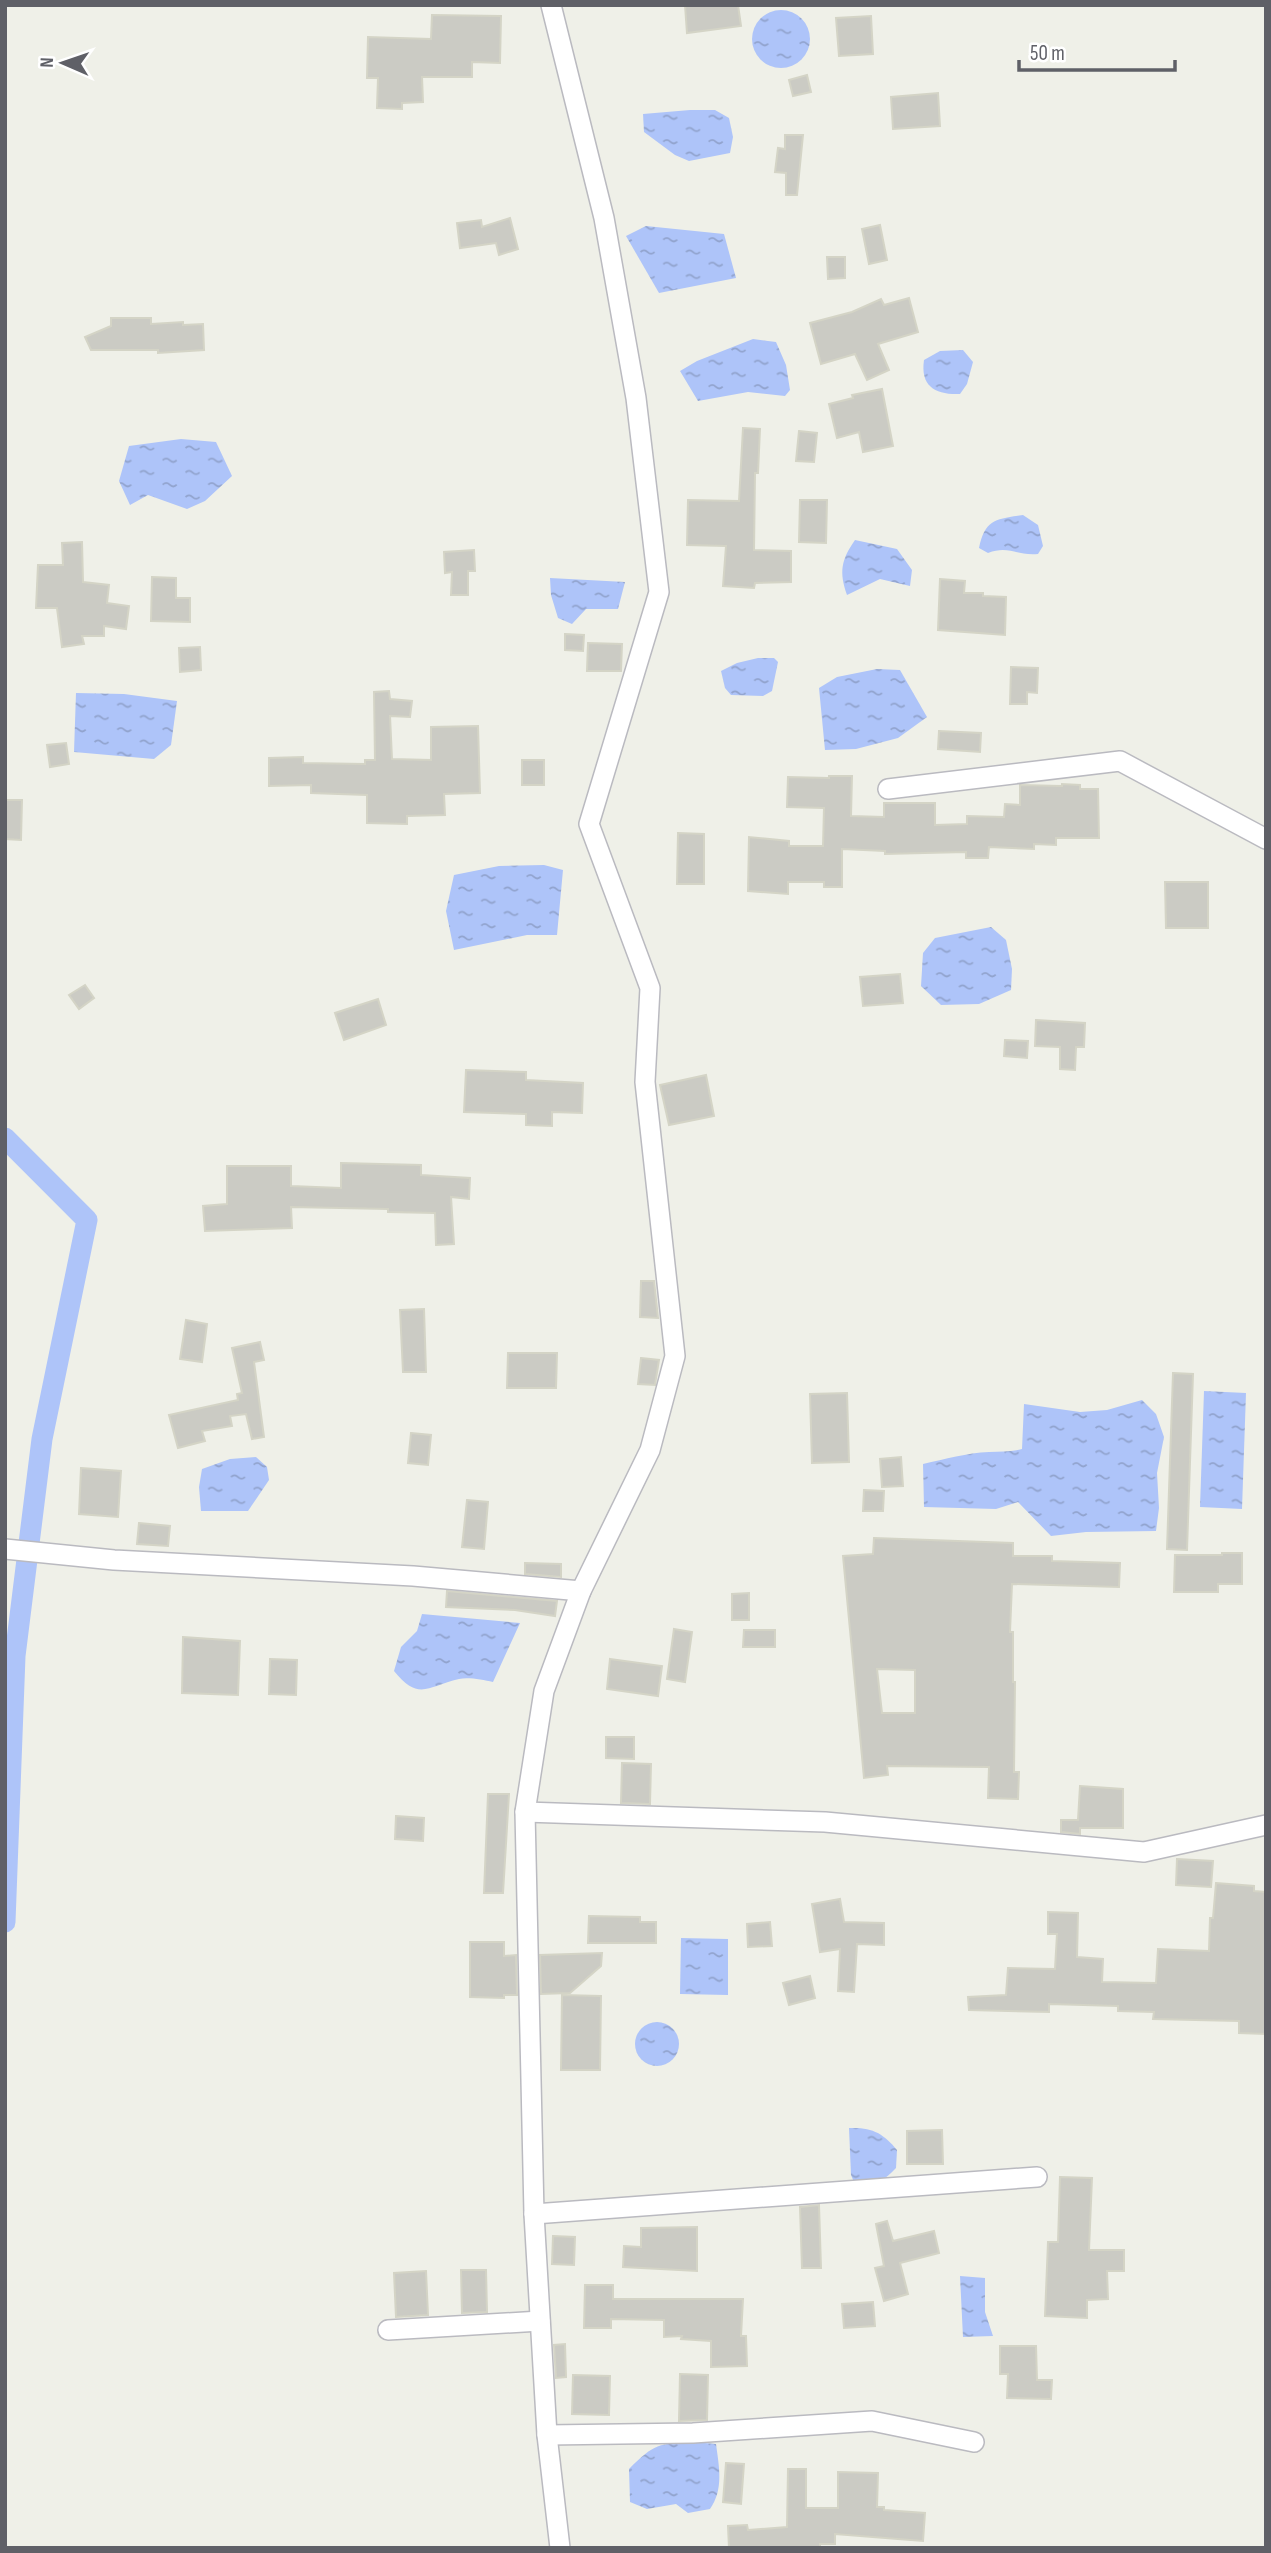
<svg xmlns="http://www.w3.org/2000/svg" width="1271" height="2553" font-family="'Sofia Sans Condensed',sans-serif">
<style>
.water{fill:url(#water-ripples)}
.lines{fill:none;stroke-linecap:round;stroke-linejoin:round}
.canal{stroke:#aec4f9;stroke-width:21}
.building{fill:#cbcbc4;stroke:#d4d4c6;stroke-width:2;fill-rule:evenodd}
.minor-casing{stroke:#babac0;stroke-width:22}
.minor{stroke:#fff;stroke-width:19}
</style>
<defs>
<pattern id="water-ripples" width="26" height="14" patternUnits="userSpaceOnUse" patternTransform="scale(1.75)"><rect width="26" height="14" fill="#aec4f9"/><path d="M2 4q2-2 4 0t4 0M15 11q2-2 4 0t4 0" fill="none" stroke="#91a3cd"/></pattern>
</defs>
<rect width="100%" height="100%" fill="#eff0e8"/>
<g class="water">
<circle cx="781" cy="39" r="29"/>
<polygon points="690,110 715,110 729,118 733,137 730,153 689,161 675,155 644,132 643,114"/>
<polygon points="646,226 724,234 736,278 659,293 626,236"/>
<polygon points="753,339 776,342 786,365 790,390 785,396 748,392 698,401 680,371 697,361"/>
<path d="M963 350 973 362 967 384 960 394C936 395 920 387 924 360L940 351Z"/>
<polygon points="181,439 216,442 232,476 205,501 187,509 148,495 130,505 119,481 129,446"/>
<path d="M1023 515 1038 525 1043 546 1038 554C1016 556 1009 545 988 553L979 548C985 519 996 519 1023 515Z"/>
<path d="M855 540 897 549 912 570 910 586 880 579 847 595C839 572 841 560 855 540Z"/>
<polygon points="550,578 625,582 618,609 586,609 572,624 558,618 551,595"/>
<polygon points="758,658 774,658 778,662 772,691 763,696 731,695 725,688 721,671 737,663"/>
<polygon points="877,669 900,670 927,717 898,738 856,749 825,750 819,688 837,677"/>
<polygon points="76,693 124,694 177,701 171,745 154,759 74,752"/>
<polygon points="544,865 563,870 557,935 527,935 454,950 446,911 454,875 499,866"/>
<polygon points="991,927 1006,940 1012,969 1011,990 979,1004 941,1005 921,986 923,953 935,938"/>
<polygon points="1204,1391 1246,1393 1242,1509 1200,1507"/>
<path d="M1142 1400 1156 1414 1164 1437 1157 1473 1159 1508 1156 1531 1086 1532 1051 1536 1018 1502 996 1509 924 1507 923 1464C945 1459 967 1453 989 1452 1001 1451 1011 1452 1022 1449L1024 1404 1080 1412 1107 1410Z"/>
<polygon points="256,1457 267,1467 269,1480 248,1511 201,1511 199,1487 202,1469 230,1459"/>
<path d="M422 1614 520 1623 493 1682C483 1680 469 1677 459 1679 428 1686 419 1702 394 1671L401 1647 417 1631Z"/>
<polygon points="681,1938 728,1939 728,1995 680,1994"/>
<circle cx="657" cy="2044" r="22"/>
<path d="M849 2128C872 2127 883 2133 897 2150L896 2168C881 2184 875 2184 854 2182L851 2175Z"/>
<polygon points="960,2276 985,2278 985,2312 993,2336 963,2337"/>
<path d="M694 2442 716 2444C719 2467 724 2489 710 2509L688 2513 676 2504 647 2509 630 2502 629 2469C654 2444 659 2443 694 2442Z"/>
</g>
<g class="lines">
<polyline class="canal" points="5,1138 87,1220 42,1439 15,1656 5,1922"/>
</g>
<g class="building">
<polygon points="685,5 738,5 741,26 687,33"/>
<polygon points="432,15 501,16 500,63 472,62 472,77 422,77 423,102 402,103 402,109 377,108 378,78 367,78 368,37 431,39"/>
<polygon points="871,16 873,54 839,56 836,18"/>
<polygon points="807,75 811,92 793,96 789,80"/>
<polygon points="938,93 940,126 893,129 891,97"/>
<polygon points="785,135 803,135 797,195 786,195 786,173 775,172 778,148 785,149"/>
<polygon points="510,218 518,249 499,255 496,243 460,248 457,223 481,220 482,227"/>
<polygon points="880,225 887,260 869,264 862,229"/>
<polygon points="827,257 845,257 845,278 828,279"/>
<polygon points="909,298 918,332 878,344 889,370 867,380 855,354 821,364 810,323 852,312 881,299 884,305"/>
<polygon points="111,318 151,318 151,324 183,322 183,325 203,324 204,350 158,353 158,350 91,350 85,337 111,326"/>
<polygon points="882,389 893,446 863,452 859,432 837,438 829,404 853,398 852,395"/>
<polygon points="743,428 760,429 758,473 755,473 754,550 791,551 791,582 755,583 754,588 723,586 726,546 687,545 688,500 739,501"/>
<polygon points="799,431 817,433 814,462 796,461"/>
<polygon points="800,500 827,500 826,543 799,542"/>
<polygon points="82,542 83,582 109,585 107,603 129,606 126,629 104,626 104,636 82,636 84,644 62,647 57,608 36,608 38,565 63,565 62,543"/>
<polygon points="474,550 475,571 468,571 468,595 451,595 452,572 445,573 444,552"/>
<polygon points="152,577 176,578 176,598 190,598 190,622 151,621"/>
<polygon points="940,579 965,581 964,593 983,593 983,596 1006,597 1005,635 938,630"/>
<polygon points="565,634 584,635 583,651 565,650"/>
<polygon points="588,643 622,644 621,671 587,671"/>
<polygon points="200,647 201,670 180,672 179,648"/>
<polygon points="1011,667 1038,668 1037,693 1027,692 1027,704 1010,704"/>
<polygon points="389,691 390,699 412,701 410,717 390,716 392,759 431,760 431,727 478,726 480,793 444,794 445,815 407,816 407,824 367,823 367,795 311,793 311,785 269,786 269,758 303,757 303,763 365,764 365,760 375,760 374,692"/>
<polygon points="939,731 981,733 980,752 938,749"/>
<polygon points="66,743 69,764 50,767 47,745"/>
<rect x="522" y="760" width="22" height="25"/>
<polygon points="829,776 852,776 851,816 884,817 884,803 935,803 935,825 967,824 967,816 1004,817 1005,804 1020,805 1020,785 1062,786 1062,784 1080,785 1080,789 1098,789 1099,838 1056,838 1056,845 1034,844 1034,849 989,847 988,858 966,858 966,852 885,854 885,851 842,849 842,887 824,887 824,882 788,882 788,894 748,891 749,837 789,841 789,846 823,846 824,808 787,807 788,777 829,778"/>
<polygon points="6,800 22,800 21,840 5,839"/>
<polygon points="678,833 704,834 704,884 677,884"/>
<polygon points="1165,882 1208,882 1208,928 1166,928"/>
<polygon points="900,974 903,1003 863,1006 860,977"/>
<polygon points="85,985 94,998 79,1009 69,995"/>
<polygon points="378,999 386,1025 344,1040 335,1013"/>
<polygon points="1036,1020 1085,1023 1084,1047 1076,1047 1075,1070 1060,1069 1060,1047 1035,1046"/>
<polygon points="1005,1040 1028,1041 1027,1058 1004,1056"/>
<polygon points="466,1070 526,1072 526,1080 583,1083 582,1113 552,1112 552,1126 526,1125 526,1114 464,1112"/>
<polygon points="706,1075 714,1116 669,1125 660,1085"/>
<polygon points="341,1163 421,1165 421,1175 470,1178 469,1199 451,1197 454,1244 436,1245 435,1213 388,1212 388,1209 291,1207 292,1228 205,1231 203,1206 227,1204 227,1166 291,1166 291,1186 341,1188"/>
<polygon points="641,1281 654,1281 658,1318 640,1317"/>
<polygon points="424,1309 426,1372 403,1372 400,1310"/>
<polygon points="186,1320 207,1324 202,1362 180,1359"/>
<polygon points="260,1342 264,1360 254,1362 264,1437 252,1439 246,1414 230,1416 232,1426 202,1431 205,1441 178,1448 169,1415 238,1400 237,1394 242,1393 232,1348"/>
<polygon points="508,1353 557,1353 556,1388 507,1388"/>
<polygon points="641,1358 659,1360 655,1385 638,1384"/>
<polygon points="1173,1373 1193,1374 1187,1550 1167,1549"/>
<polygon points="847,1393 849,1462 812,1463 810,1394"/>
<polygon points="411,1433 431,1435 428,1465 408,1463"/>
<polygon points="901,1457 903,1486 882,1487 880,1459"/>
<polygon points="81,1468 121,1471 118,1517 79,1514"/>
<polygon points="864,1490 884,1491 883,1511 863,1511"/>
<polygon points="467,1500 488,1502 484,1549 462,1547"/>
<polygon points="139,1523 170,1526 168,1546 137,1544"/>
<path d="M874 1538 1013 1543V1556H1052V1561L1120 1563 1119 1587 1012 1584 1010 1632H1013V1682H1015L1014 1772H1019L1018 1799 988 1798 989 1767 887 1766 888 1775 864 1778 843 1556 873 1554ZM877 1669 915 1670V1713H882Z"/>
<polygon points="1222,1553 1242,1553 1242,1584 1218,1584 1218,1592 1174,1592 1175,1555 1222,1555"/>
<polygon points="525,1563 561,1564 561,1577 525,1574"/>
<polygon points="447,1591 557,1601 555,1616 515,1610 446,1607"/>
<polygon points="749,1593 749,1620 732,1620 732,1594"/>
<polygon points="674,1629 692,1632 685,1682 667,1679"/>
<polygon points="744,1630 775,1630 775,1647 743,1647"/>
<polygon points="183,1637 240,1641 238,1695 182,1693"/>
<polygon points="270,1659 297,1660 296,1695 269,1694"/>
<polygon points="610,1659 662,1666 658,1696 607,1689"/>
<polygon points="606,1737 634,1737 634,1759 606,1758"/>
<polygon points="622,1763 651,1764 650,1804 621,1803"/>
<polygon points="1080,1786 1123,1789 1123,1828 1080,1828 1080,1834 1061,1832 1061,1820 1078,1820"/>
<polygon points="488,1794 509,1794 503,1893 484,1893"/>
<polygon points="396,1816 424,1818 423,1841 395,1839"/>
<polygon points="1177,1859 1213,1861 1211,1887 1176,1885"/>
<polygon points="1216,1883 1254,1886 1254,1891 1266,1892 1266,2034 1239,2033 1239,2021 1153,2019 1154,2012 1118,2011 1118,2006 1049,2004 1049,2012 969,2010 968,1997 1006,1995 1008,1968 1055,1969 1057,1934 1048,1934 1048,1912 1078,1913 1077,1957 1103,1959 1102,1982 1156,1983 1158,1949 1209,1951 1210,1918 1213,1918"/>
<polygon points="840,1899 844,1922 884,1923 884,1945 857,1944 854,1992 838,1991 840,1949 820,1952 812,1904"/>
<polygon points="589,1916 640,1917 640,1922 656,1922 656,1943 588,1943"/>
<polygon points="770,1922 772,1946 748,1947 747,1924"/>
<polygon points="470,1942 504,1942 504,1956 516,1955 517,1995 504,1995 504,1998 470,1997"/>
<polygon points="602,1953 601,1966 570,1993 541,1994 540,1955"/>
<polygon points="810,1976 815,1998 789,2005 783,1983"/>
<polygon points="562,1995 601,1996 600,2070 561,2070"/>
<polygon points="942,2130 943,2164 907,2164 907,2131"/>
<polygon points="1060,2177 1092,2178 1089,2250 1124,2250 1124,2271 1107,2271 1108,2299 1087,2300 1087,2318 1045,2316 1048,2242 1058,2242"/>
<polygon points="819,2205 821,2268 802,2268 800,2207"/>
<polygon points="887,2221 893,2241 934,2231 939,2253 900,2263 908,2294 884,2301 875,2268 884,2266 876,2224"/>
<polygon points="697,2227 697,2271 623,2267 624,2246 641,2247 641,2228"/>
<polygon points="553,2236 575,2237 574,2265 552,2264"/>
<polygon points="461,2270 486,2270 487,2312 462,2313"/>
<polygon points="426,2271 428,2315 396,2317 394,2273"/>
<polygon points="585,2285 613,2285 613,2299 743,2299 741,2336 746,2336 747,2366 711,2367 711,2341 681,2339 682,2336 664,2337 664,2320 611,2319 611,2328 584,2328"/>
<polygon points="873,2302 875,2326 844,2328 842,2304"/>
<polygon points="565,2344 566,2377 556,2378 554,2345"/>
<polygon points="1000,2346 1036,2346 1037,2380 1052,2380 1051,2399 1007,2398 1008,2374 1000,2374"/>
<polygon points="680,2374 708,2375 707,2420 679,2421"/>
<polygon points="573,2375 610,2376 609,2415 572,2414"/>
<polygon points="726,2463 744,2464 741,2504 723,2502"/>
<polygon points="788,2469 806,2469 806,2508 838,2508 838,2472 878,2473 877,2507 884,2507 884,2510 925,2513 923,2541 835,2534 835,2544 820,2544 820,2548 729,2548 728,2526 747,2525 748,2530 787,2527"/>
</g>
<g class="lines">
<defs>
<g id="minor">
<polyline points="551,5 604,218 636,398 659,592 589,824 650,988 645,1082 675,1356 650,1450 581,1591 544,1691 525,1812 534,2214 547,2435 560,2548"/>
<polyline points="888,789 1120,761 1266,839"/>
<polyline points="5,1549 114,1560 413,1576 581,1591"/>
<polyline points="525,1812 825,1822 1144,1852 1266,1825"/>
<polyline points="534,2214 1037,2177"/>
<polyline points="388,2330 540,2321"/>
<polyline points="547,2435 693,2433 872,2421 974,2442"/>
</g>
</defs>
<use href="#minor" class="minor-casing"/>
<use href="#minor" class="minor"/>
</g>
<rect width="1271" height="2553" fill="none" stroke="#5f6067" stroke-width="14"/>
<g transform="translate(63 63) rotate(272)" stroke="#ffffff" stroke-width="5" paint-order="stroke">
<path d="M0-5L12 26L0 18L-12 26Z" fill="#5f6067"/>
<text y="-10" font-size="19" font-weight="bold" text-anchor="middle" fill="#5f6067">N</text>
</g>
<path d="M1019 60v10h156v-10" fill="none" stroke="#5f6067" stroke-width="3.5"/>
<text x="1030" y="60" font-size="21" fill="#5f6067" stroke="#ffffff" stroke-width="5" paint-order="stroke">50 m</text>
</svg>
